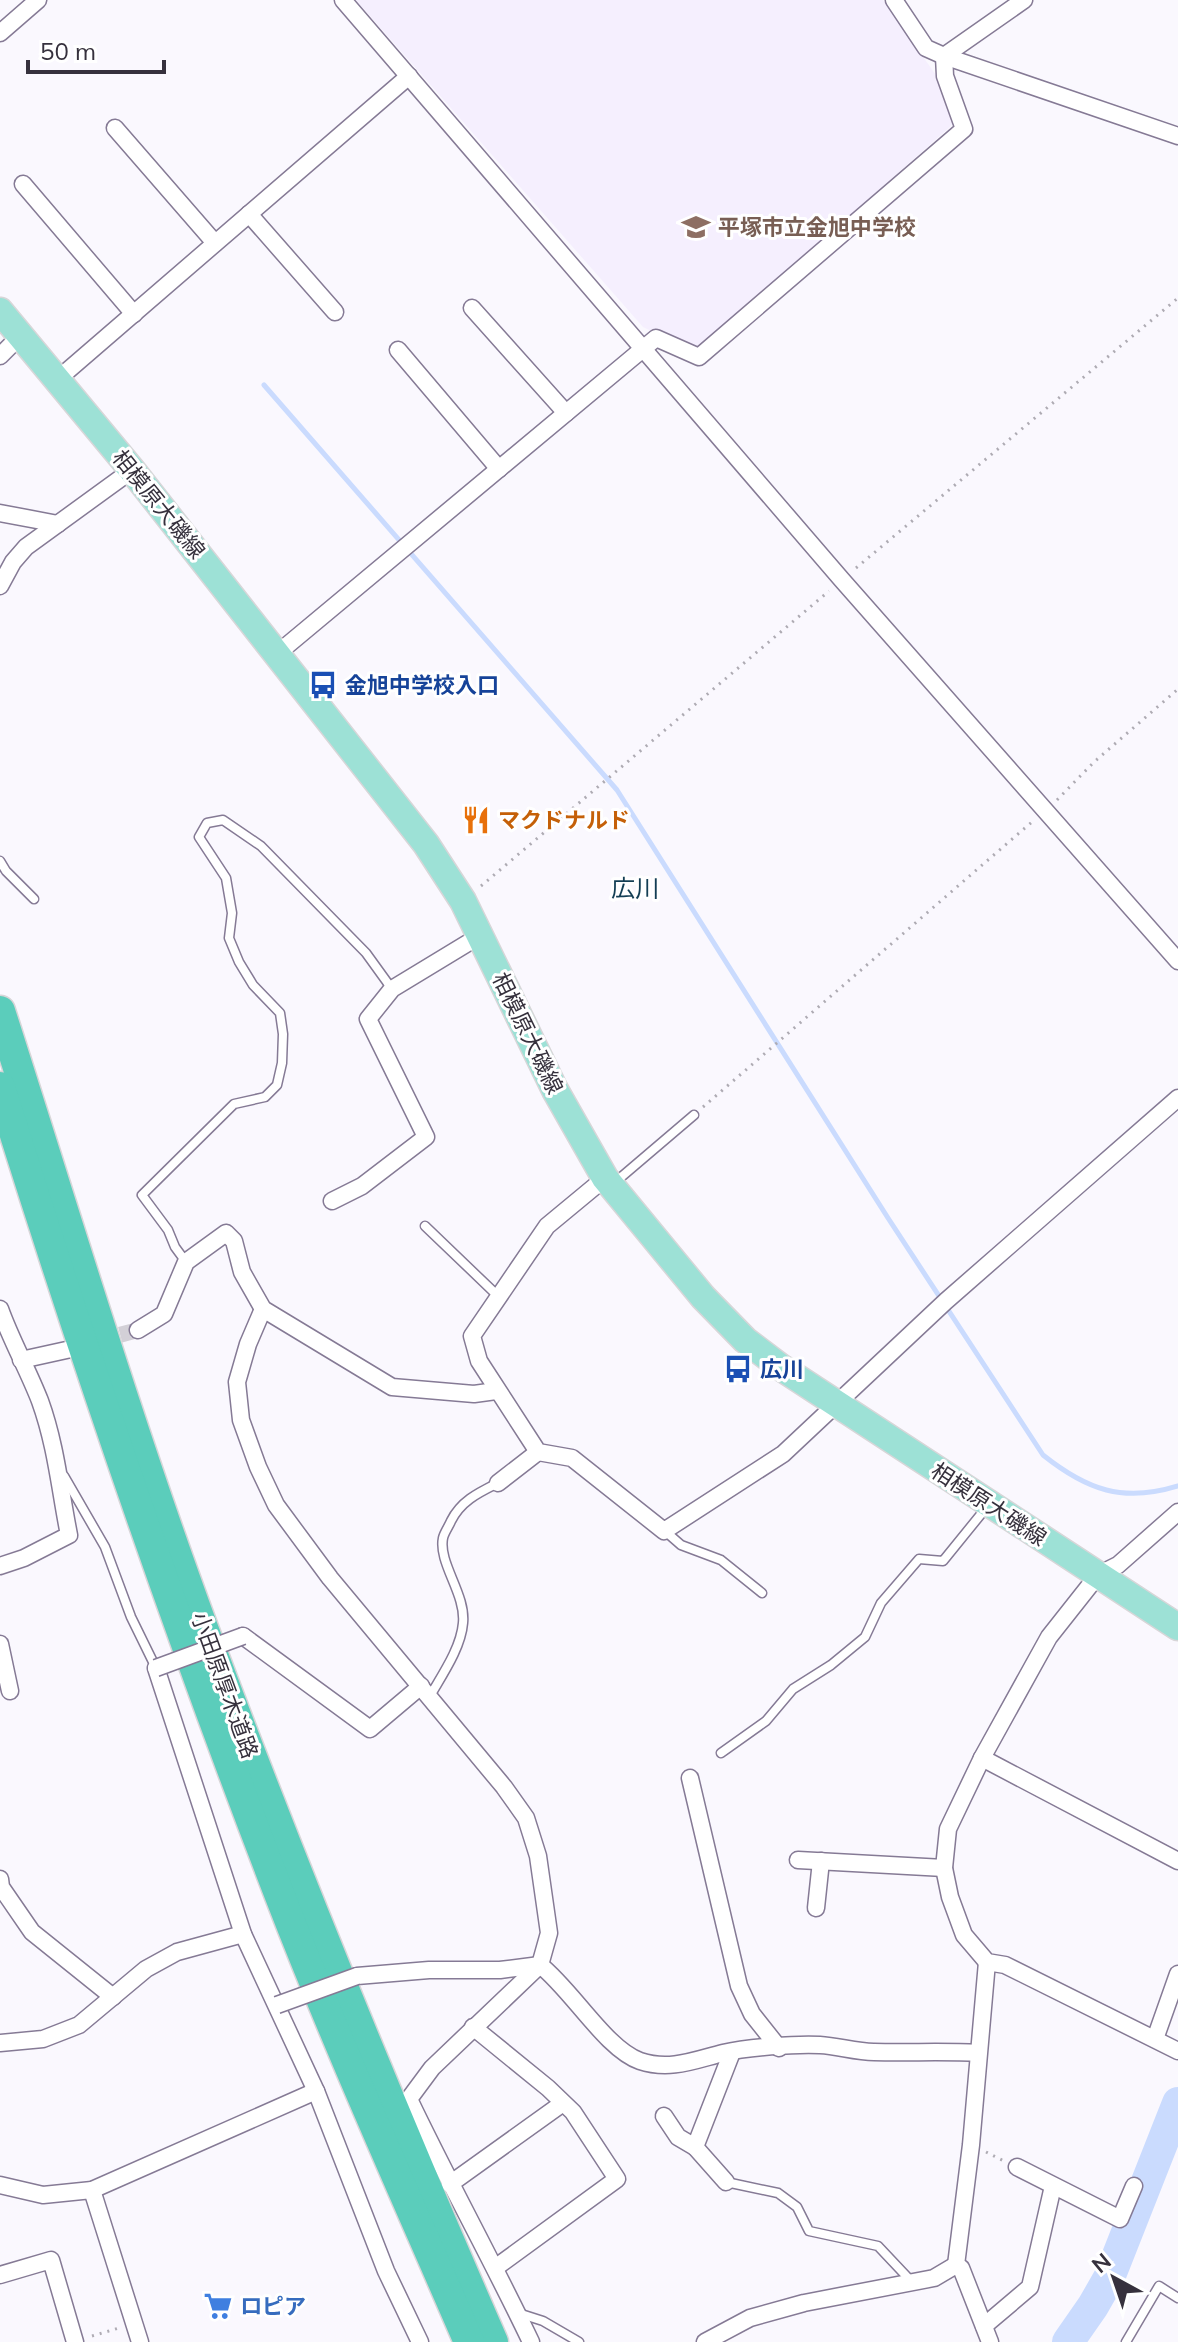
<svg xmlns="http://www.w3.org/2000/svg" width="1178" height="2342" font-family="Mulish,'Noto Sans JP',sans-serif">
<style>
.built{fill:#f5effe}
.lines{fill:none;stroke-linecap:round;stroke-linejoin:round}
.stream{stroke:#cadbfe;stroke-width:5}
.river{stroke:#cadbfe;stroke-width:32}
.street-tunnel{stroke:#d3d0d7;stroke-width:16;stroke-dasharray:16 8;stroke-linecap:butt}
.lane-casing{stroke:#857a95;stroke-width:11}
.street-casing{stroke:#857a95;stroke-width:19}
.primary-casing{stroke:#d7d6d8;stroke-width:29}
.highway-casing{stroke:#d7d6d8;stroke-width:33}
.path{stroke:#aeabb3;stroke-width:3;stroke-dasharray:2 6;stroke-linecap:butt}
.lane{stroke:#fff;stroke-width:8}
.street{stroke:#fff;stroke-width:16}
.primary{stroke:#9de1d6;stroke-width:26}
.highway{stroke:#5bcdbb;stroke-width:30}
.street-bridge-casing{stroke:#857a95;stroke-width:19;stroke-linecap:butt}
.street-bridge{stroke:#fff;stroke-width:16}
.labels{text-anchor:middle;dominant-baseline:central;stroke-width:6;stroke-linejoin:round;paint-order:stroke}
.education-label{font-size:22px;font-weight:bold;fill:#785e54;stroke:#fff;text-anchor:start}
.street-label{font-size:22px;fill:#36313d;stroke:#fff}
.transit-label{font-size:22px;font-weight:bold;fill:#164399;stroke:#fff;text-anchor:start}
.food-label{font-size:22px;font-weight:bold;fill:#c56008;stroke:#fff;text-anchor:start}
.shop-label{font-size:22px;font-weight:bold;fill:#366cbe;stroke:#fff;text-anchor:start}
.neighbourhood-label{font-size:24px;fill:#133e54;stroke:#fff}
</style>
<rect width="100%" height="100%" fill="#faf8fe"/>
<polygon class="built" points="356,0 883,0 938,78 955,117 951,126 701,347 688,349 643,327"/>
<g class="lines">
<path class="stream" d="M264 385 617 790 888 1218 1043 1455C1087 1490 1123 1503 1178 1486"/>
<polyline class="river" points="1068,2342 1093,2306 1109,2278 1178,2103"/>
<polyline class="street-tunnel" points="97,1341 138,1330"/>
<defs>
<g id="lane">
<polyline points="0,861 6,871 34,899"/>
<polyline points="613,1184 694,1115"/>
<polyline points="425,1226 498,1296"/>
<polyline points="186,1262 175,1247 168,1230 142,1195 234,1104 265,1097 277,1085 282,1063 283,1034 280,1013 253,985 239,962 229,938 232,913 226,878 199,837 207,823 223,820 261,846 366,953 392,989"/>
<polyline points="64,1476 105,1547 131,1617 156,1668"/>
<polyline points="665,1531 681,1545 721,1560 762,1593"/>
<path d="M430 1696C442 1675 461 1648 463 1623 466 1594 438 1563 443 1538 444 1533 449 1526 451 1521 461 1501 478 1493 498 1483"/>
<polyline points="721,1753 766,1721 793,1689 831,1665 865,1637 881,1603 919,1559 943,1561 986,1508"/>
<polyline points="726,2182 778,2193 797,2207 809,2231 878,2246 911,2281"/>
<polyline points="518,2313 543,2321 579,2342"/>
<polyline points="1126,2342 1159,2286 1178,2298"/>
</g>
<g id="street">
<polyline points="343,0 842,580 1178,961"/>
<polyline points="894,0 926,48 944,56 1178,136"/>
<polyline points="0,33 38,0"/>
<polyline points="115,128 215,243"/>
<polyline points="23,184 134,314"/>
<polyline points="249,214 335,312"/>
<polyline points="472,308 566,413"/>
<polyline points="398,350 499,469"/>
<polyline points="0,356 21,335"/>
<polyline points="58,379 409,76"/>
<polyline points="0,513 58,524"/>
<polyline points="0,586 13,562 26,547 132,470"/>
<polyline points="278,653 656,338 699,357 964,129 945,76 944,56 1024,0"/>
<polyline points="605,1178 547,1226 472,1336 479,1361 538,1452 572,1458 664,1531 783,1454 946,1301 1178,1098"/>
<polyline points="332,1201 362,1186 426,1137 368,1019 392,989 481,935"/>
<path d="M0 1309C11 1340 28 1370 40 1401 56 1445 60 1490 69 1535L24 1558 0 1566"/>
<path d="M263 1309 248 1344 237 1382 241 1420 258 1467 276 1505 330 1578 504 1787 526 1818 538 1856 549 1933 540 1965 432 2068 409 2099C448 2181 492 2260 531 2342"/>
<polyline points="138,1330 164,1314 186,1262 226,1233 234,1241 242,1272 263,1309 392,1387 474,1394 496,1391"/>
<polyline points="21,1360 71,1349"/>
<polyline points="498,1483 538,1452"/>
<polyline points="1178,1512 1118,1565 1098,1575 1049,1637 982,1758 948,1829 944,1868 950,1897 964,1935 987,1962 1005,1965 1178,2051"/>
<polyline points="243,1636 370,1729 421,1686"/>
<polyline points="0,1644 10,1691"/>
<polyline points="156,1668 243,1934 316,2091 386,2271 420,2342"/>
<polyline points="982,1758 1178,1861"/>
<polyline points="690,1778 739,1986 752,2014 779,2048"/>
<polyline points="798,1860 944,1868"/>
<polyline points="0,1879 1,1887 32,1932 113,1997"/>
<polyline points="816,1908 821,1861"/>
<polyline points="987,1962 971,2145 956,2265 961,2268 990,2342"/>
<path d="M357 1976 429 1970H500L540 1965C572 1990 606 2049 640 2061 670 2071 695 2060 723 2053 747 2047 795 2044 820 2045 838 2046 856 2052 874 2052 909 2053 943 2051 978 2053"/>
<polyline points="473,2027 548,2088 573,2112 617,2179 495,2268"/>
<polyline points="1155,2039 1178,1974"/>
<polyline points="0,2043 43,2039 79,2025 146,1969 177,1952 243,1934"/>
<polyline points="664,2116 678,2137 695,2147"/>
<polyline points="1017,2167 1120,2219 1134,2186"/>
<polyline points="726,2182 695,2147 732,2052"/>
<polyline points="450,2184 563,2103"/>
<polyline points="0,2185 43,2195 92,2190 316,2091"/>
<polyline points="92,2190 140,2342"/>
<polyline points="0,2275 51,2260 75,2342"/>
<polyline points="984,2326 1030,2287 1053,2186"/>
<polyline points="705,2342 750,2318 804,2303 934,2278 956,2265"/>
</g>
<polyline id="primary" points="0,311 132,470 426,844 463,901 555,1090 605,1178 703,1297 745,1340 782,1368 1178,1627"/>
<g id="highway">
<path d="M0 1011C66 1217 128 1425 203 1628 293 1869 390 2106 493 2342"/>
<path d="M0 1087C85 1360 177 1629 280 1896 338 2046 405 2194 469 2342"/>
</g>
</defs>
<use href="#lane" class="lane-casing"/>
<use href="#street" class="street-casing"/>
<use href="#primary" class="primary-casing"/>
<use href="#highway" class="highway-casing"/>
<g class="path">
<polyline points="856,568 1178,298"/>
<polyline points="1057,800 1094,762 1178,689"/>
<polyline points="481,886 829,591"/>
<polyline points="703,1107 1033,821"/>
<polyline points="986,2152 1004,2161"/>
<polyline points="92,2336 119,2328"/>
</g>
<use href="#lane" class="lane"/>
<use href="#street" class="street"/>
<use href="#primary" class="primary"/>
<use href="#highway" class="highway"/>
<defs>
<g id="street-bridge">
<polyline points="156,1668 243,1636"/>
<polyline points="277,2005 357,1976"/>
</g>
</defs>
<use href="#street-bridge" class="street-bridge-casing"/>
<use href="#street-bridge" class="street-bridge"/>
</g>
<defs>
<symbol id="school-bare" viewBox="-9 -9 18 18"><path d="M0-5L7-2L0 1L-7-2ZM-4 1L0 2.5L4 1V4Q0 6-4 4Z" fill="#8d6e63" stroke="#fff" stroke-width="2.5" paint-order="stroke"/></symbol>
<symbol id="bus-bare" viewBox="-9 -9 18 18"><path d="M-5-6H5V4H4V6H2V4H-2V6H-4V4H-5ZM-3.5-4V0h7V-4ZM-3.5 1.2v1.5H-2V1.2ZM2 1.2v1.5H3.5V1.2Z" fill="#1a4fb4" stroke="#fff" stroke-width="2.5" paint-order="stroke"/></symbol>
<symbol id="restaurant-bare" viewBox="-9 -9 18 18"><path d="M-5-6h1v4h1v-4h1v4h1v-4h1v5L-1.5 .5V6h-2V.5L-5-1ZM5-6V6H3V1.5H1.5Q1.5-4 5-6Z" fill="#e8710a" stroke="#fff" stroke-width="2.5" paint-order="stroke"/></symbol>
<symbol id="supermarket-bare" viewBox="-9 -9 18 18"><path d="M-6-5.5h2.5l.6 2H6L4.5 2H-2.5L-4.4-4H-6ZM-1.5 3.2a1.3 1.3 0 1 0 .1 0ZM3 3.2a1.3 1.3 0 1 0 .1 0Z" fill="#3f7fe0" stroke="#fff" stroke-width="2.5" paint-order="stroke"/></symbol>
</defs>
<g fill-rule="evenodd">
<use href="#school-bare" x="676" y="207" width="40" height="40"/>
<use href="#bus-bare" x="303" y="665" width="40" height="40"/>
<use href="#restaurant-bare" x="456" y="800" width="40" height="40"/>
<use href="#bus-bare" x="718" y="1349" width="40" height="40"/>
<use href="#supermarket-bare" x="198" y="2286" width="40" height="40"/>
</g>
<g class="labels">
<g class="education-label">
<text x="718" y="227">平塚市立金旭中学校</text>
</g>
<g class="street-label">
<text transform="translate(159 504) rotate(51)">相模原大磯線</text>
<text transform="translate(528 1033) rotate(64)">相模原大磯線</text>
<text transform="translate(989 1504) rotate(33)">相模原大磯線</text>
<text transform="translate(225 1685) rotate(70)">小田原厚木道路</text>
</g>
<g class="transit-label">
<text x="345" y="685">金旭中学校入口</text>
<text x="760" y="1369">広川</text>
</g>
<g class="food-label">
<text x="498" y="820">マクドナルド</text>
</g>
<g class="shop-label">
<text x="240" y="2306">ロピア</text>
</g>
<g class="neighbourhood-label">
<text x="635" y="888">広川</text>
</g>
</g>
<g transform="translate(1114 2278) rotate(320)" stroke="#ffffff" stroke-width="6" paint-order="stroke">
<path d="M0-6L14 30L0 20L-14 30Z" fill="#36313d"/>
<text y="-12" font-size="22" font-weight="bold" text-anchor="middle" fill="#36313d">N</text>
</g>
<path d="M28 60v12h136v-12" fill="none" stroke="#36313d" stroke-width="4"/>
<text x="40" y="60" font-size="24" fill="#36313d" stroke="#ffffff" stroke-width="6" paint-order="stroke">50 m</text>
</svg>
